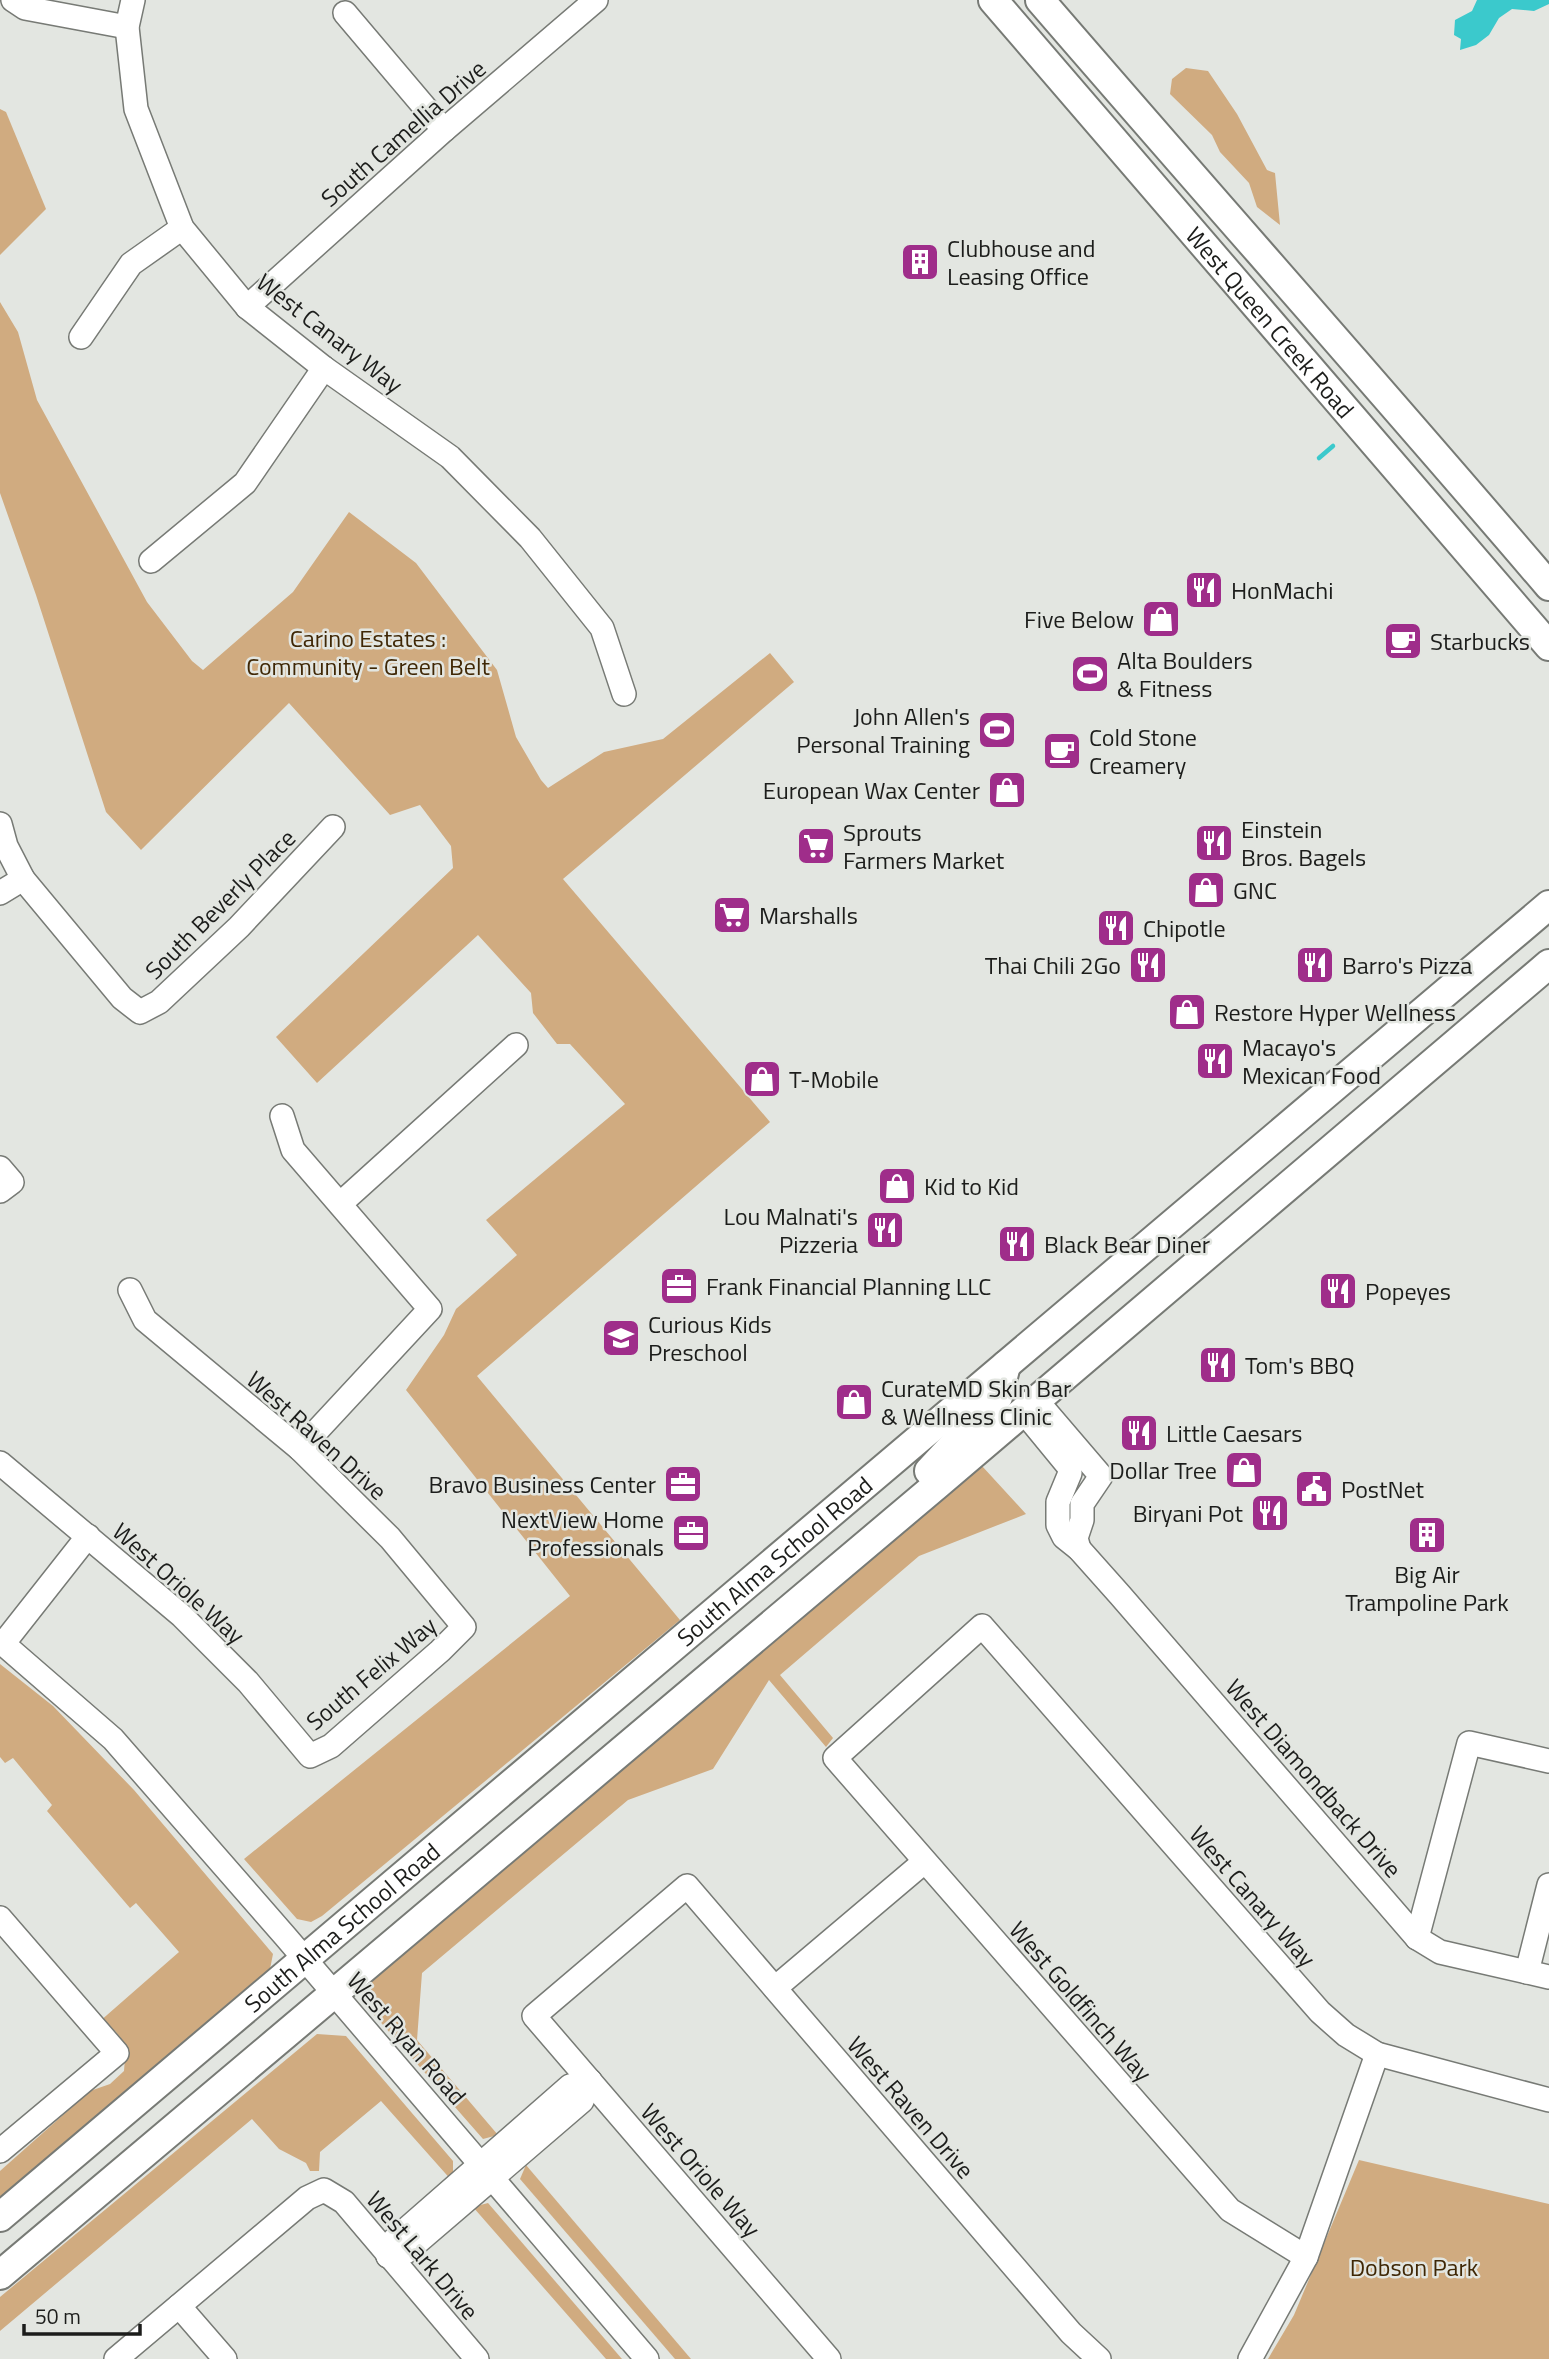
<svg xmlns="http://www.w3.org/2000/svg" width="1549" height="2359" font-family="'Titillium Web',sans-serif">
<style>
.green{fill:#d0ab80}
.water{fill:#3bc9cc}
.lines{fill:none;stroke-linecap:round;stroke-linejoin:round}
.stream{stroke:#3bc9cc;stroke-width:4.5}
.minor-casing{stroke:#777a75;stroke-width:26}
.major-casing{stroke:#777a75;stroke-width:32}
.minor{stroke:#fff;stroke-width:23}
.major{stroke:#fff;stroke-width:28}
.labels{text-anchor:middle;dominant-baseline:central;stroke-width:5;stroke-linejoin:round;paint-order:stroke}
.street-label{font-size:24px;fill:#1c1d1b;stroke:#e3e6e1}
.poi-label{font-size:24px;fill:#1c1d1b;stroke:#e3e6e1;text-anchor:start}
.park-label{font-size:24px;fill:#3f2705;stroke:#e3e6e1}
</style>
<rect width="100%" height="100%" fill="#e3e6e1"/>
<g class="green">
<polygon points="1186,68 1208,71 1237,114 1267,170 1275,173 1280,225 1257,207 1249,183 1220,152 1212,135 1170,94 1172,79"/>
<polygon points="0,109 6,112 46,209 0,255"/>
<polygon points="0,302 18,332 37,400 147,602 192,661 203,670 293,592 349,512 416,563 497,670 516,737 541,780 548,788 604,752 663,739 770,653 794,682 563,879 770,1122 477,1376 680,1620 322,1916 311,1922 297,1919 244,1859 570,1596 406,1390 444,1335 456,1309 517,1255 486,1220 625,1104 570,1044 557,1044 533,1013 531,993 478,935 317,1083 276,1037 453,868 451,846 420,805 390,815 289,703 141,850 106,812 36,595 0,493"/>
<polygon points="982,1466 1026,1514 919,1556 780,1675 833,1738 826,1747 769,1680 713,1769 628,1800 422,1973 417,2040 498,2135 483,2139 369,2009 372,1981"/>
<polygon points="0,1664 53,1706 134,1790 273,1954 269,1974 0,2202 0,2171 90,2091 110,2084 124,2071 126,2045 115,2031 99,2022 179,1952 136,1903 130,1908 47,1811 52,1805 13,1758 5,1763 0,1757"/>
<polygon points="317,2034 346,2036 453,2161 453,2182 381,2101 320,2152 319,2171 310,2171 306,2163 279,2149 252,2119 0,2331 0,2297"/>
<polygon points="1359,2160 1549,2204 1549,2359 1268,2359 1294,2315"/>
<polygon points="526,2165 691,2359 675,2359 520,2179"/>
<polygon points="488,2203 622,2359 606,2359 473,2207"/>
</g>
<polygon class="water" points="1477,0 1549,0 1549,4 1534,11 1512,9 1499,18 1489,35 1476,45 1460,50 1461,39 1454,35 1455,20 1472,11"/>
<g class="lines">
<polyline class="stream" points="1319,458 1333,446"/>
<defs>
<g id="minor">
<polyline points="13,0 25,8 127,27"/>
<polyline points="133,0 127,27 136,109 182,228 247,307 324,368 450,457 530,538 602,628 624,694"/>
<polyline points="345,13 444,130"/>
<polyline points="247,307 444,130 596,0"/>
<polyline points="81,337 131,264 182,228"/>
<polyline points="151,561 245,483 324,368"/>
<polyline points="0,824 6,846 23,879 122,998 140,1012 159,1002 239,927 333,827"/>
<polyline points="0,893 23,879"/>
<polyline points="282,1116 293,1150 430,1309 300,1449"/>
<polyline points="0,1168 12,1182 0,1191"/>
<polyline points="340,1204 516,1045"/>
<polyline points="1036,1400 1101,1476 1082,1504 1082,1520 1076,1538 1079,1549"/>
<polyline points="1023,1411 1069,1467 1070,1473 1058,1502 1058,1525 1064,1537 1079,1549 1120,1595 1417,1938 1440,1952 1549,1977"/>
<polyline points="0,1463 182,1616 248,1682 310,1756 331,1746 440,1651 464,1627 390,1538 300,1449 145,1320 130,1290"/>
<polyline points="0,1641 113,1739 285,1936 647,2359"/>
<polyline points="3,1644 88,1536"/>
<polyline points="0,1918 117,2053 0,2151"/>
<polyline points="1417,1938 1469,1743 1549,1761"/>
<polyline points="1527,1972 1549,1885"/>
<polyline points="775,1988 924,1862"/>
<polyline points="388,2256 406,2252 582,2101 590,2081"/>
<polyline points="388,2256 394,2240 570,2086 590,2081"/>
<polyline points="1306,2257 1230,2210 835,1758 982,1626 1320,2012 1346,2035 1377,2054 1549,2100"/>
<polyline points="179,2306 225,2359"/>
<polyline points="116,2359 307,2198 324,2190 344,2202 477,2359"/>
<polyline points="829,2359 534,2016 687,1886 1071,2333 1099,2359"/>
<polyline points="1250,2359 1306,2257 1377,2054"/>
</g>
<g id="major">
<path id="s1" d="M993 0 1549 646"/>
<path d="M1040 0C1209 196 1381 389 1549 586"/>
<polyline points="929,1471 998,1397 1006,1365"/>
<path id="s2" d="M0 2217 1549 905"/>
<polyline points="0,2275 938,1484 1549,964"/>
</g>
</defs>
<use href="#minor" class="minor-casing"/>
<use href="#major" class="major-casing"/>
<use href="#minor" class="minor"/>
<use href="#major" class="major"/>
</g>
<defs>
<symbol id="building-square" viewBox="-11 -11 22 22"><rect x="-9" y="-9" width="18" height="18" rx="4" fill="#9f2d8a" stroke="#e3e6e1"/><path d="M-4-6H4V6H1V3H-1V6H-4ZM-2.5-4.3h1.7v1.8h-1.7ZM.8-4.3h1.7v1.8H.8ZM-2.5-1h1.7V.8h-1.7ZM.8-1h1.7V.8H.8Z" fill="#fff"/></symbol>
<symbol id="restaurant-square" viewBox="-11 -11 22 22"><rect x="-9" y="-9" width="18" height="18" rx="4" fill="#9f2d8a" stroke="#e3e6e1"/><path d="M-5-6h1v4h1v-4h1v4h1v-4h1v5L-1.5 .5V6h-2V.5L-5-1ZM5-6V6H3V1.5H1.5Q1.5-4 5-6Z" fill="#fff"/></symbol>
<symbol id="shop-square" viewBox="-11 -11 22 22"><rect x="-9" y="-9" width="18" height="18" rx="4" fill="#9f2d8a" stroke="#e3e6e1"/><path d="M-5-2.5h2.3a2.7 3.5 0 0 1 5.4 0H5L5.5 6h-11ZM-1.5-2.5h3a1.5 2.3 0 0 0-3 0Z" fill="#fff"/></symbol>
<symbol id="cafe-square" viewBox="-11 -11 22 22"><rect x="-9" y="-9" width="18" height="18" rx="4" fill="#9f2d8a" stroke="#e3e6e1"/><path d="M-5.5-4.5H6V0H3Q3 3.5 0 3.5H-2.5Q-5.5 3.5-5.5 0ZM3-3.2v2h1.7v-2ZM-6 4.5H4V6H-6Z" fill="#fff"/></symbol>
<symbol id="stadium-square" viewBox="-11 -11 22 22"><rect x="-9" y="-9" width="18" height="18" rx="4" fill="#9f2d8a" stroke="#e3e6e1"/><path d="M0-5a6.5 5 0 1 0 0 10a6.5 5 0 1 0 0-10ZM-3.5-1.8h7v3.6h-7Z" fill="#fff"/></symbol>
<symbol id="supermarket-square" viewBox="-11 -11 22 22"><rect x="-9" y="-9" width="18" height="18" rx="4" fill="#9f2d8a" stroke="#e3e6e1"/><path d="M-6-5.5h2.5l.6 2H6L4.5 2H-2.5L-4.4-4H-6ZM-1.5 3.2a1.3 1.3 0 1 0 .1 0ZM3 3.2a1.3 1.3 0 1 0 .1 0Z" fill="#fff"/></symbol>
<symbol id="office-square" viewBox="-11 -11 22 22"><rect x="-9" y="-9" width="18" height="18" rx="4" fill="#9f2d8a" stroke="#e3e6e1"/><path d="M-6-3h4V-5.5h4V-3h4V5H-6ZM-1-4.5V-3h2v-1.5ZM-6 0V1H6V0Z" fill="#fff"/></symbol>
<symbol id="school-square" viewBox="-11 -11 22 22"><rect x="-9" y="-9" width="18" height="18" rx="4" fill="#9f2d8a" stroke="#e3e6e1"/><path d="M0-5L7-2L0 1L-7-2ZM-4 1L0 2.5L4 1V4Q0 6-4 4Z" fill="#fff"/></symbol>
<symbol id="civic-square" viewBox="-11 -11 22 22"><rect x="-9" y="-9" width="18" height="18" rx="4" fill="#9f2d8a" stroke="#e3e6e1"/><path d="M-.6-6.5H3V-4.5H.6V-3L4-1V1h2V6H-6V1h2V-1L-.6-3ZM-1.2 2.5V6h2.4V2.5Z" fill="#fff"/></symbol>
</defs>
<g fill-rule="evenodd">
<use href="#building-square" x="898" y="240" width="44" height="44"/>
<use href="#restaurant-square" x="1182" y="568" width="44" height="44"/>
<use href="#shop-square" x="1139" y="597" width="44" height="44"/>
<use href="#cafe-square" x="1381" y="619" width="44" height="44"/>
<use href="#stadium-square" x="1068" y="652" width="44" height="44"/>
<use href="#stadium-square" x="975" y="708" width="44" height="44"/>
<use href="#cafe-square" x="1040" y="729" width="44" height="44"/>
<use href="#shop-square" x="985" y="768" width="44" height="44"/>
<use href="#restaurant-square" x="1192" y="821" width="44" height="44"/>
<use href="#supermarket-square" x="794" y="824" width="44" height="44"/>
<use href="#shop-square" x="1184" y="868" width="44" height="44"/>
<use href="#supermarket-square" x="710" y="893" width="44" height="44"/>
<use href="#restaurant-square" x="1094" y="906" width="44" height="44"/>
<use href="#restaurant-square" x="1126" y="943" width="44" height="44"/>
<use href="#restaurant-square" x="1293" y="943" width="44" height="44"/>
<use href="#shop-square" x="1165" y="990" width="44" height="44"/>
<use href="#restaurant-square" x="1193" y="1039" width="44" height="44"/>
<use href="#shop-square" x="740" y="1057" width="44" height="44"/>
<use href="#shop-square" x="875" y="1164" width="44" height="44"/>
<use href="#restaurant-square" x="863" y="1208" width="44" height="44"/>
<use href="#restaurant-square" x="995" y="1222" width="44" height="44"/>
<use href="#office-square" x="657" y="1264" width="44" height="44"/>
<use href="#restaurant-square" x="1316" y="1269" width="44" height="44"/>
<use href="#school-square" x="599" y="1316" width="44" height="44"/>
<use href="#restaurant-square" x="1196" y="1343" width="44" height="44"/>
<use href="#shop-square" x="832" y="1380" width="44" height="44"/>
<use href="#restaurant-square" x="1117" y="1411" width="44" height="44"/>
<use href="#shop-square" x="1222" y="1448" width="44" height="44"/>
<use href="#office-square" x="661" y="1462" width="44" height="44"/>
<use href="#civic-square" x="1292" y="1467" width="44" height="44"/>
<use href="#restaurant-square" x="1248" y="1491" width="44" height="44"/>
<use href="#office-square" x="669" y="1511" width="44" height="44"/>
<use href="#building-square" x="1405" y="1513" width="44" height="44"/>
</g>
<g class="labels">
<g class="street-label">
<text transform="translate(403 133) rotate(-41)">South Camellia Drive</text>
<text stroke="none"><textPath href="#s1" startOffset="425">West Queen Creek Road</textPath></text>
<text transform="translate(330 333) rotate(38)">West Canary Way</text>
<text transform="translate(220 904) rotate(-45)">South Beverly Place</text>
<text transform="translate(317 1435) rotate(42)">West Raven Drive</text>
<text stroke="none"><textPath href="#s2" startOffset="1015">South Alma School Road</textPath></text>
<text transform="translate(179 1583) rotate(42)">West Oriole Way</text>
<text transform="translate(371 1673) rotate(-40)">South Felix Way</text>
<text transform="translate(1314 1778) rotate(49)">West Diamondback Drive</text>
<text transform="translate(1253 1896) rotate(49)">West Canary Way</text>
<text stroke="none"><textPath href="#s2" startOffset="448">South Alma School Road</textPath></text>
<text transform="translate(1081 2001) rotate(49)">West Goldfinch Way</text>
<text transform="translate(407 2038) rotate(49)">West Ryan Road</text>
<text transform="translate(911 2107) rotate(49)">West Raven Drive</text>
<text transform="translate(701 2170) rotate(49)">West Oriole Way</text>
<text transform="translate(423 2255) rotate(50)">West Lark Drive</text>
</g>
<g class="poi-label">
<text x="947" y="248">Clubhouse and<tspan x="947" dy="28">Leasing Office</tspan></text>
<text x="1231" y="590">HonMachi</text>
<text x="1134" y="619" text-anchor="end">Five Below</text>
<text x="1430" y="641">Starbucks</text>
<text x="1117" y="660">Alta Boulders<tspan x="1117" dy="28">&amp; Fitness</tspan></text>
<text x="970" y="716" text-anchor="end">John Allen's<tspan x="970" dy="28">Personal Training</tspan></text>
<text x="1089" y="737">Cold Stone<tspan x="1089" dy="28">Creamery</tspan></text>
<text x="980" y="790" text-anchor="end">European Wax Center</text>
<text x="1241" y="829">Einstein<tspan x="1241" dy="28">Bros. Bagels</tspan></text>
<text x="843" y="832">Sprouts<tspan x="843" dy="28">Farmers Market</tspan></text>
<text x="1233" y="890">GNC</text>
<text x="759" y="915">Marshalls</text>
<text x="1143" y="928">Chipotle</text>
<text x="1121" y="965" text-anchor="end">Thai Chili 2Go</text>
<text x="1342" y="965">Barro's Pizza</text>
<text x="1214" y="1012">Restore Hyper Wellness</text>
<text x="1242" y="1047">Macayo's<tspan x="1242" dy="28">Mexican Food</tspan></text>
<text x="789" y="1079">T-Mobile</text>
<text x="924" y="1186">Kid to Kid</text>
<text x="858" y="1216" text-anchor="end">Lou Malnati's<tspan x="858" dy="28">Pizzeria</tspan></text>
<text x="1044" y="1244">Black Bear Diner</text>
<text x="706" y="1286">Frank Financial Planning LLC</text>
<text x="1365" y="1291">Popeyes</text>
<text x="648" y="1324">Curious Kids<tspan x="648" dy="28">Preschool</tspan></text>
<text x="1245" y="1365">Tom's BBQ</text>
<text x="881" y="1388">CurateMD Skin Bar<tspan x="881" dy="28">&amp; Wellness Clinic</tspan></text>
<text x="1166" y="1433">Little Caesars</text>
<text x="1217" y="1470" text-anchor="end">Dollar Tree</text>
<text x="656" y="1484" text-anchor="end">Bravo Business Center</text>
<text x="1341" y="1489">PostNet</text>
<text x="1243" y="1513" text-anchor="end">Biryani Pot</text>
<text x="664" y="1519" text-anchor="end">NextView Home<tspan x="664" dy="28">Professionals</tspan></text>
<text x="1427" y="1574" text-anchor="middle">Big Air<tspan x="1427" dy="28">Trampoline Park</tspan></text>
</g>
<g class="park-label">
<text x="368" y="638">Carino Estates :<tspan x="368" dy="28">Community - Green Belt</tspan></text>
<text x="1414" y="2267">Dobson Park</text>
</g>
</g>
<path d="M24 2324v10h116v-10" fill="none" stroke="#1c1d1b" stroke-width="3.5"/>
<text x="35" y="2324" font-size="21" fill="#1c1d1b" stroke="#e3e6e1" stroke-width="5" paint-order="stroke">50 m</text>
</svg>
